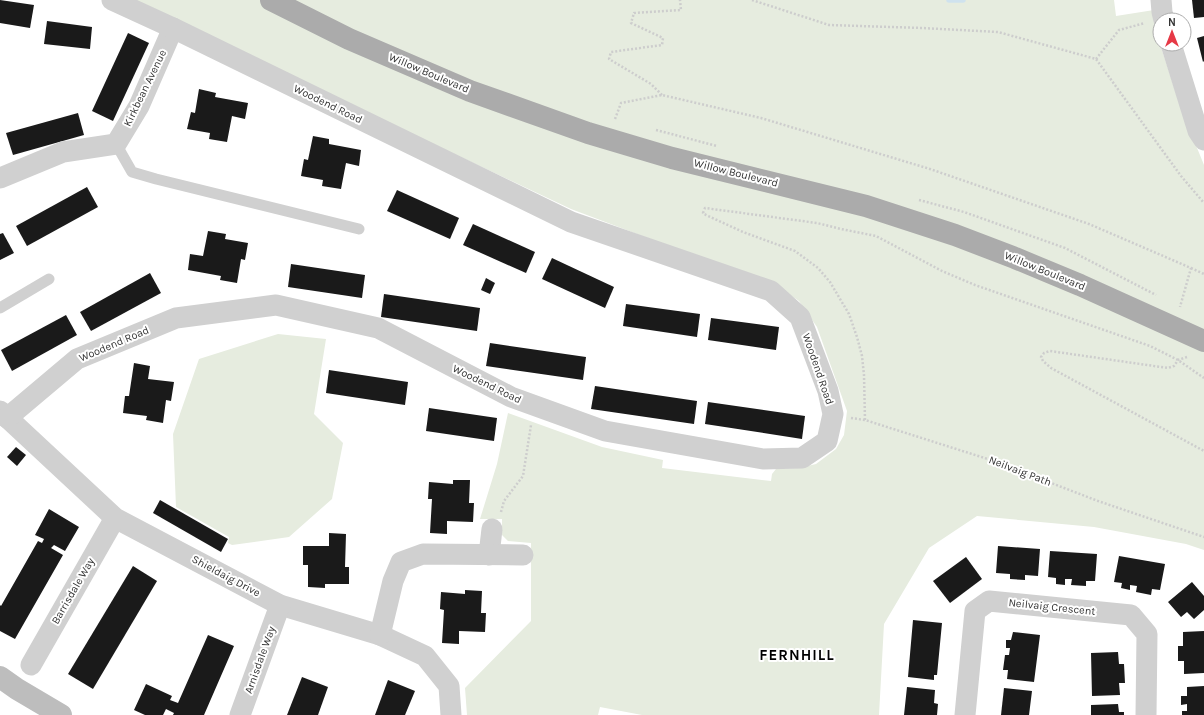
<svg xmlns="http://www.w3.org/2000/svg" width="1204" height="715" font-family="Karla,sans-serif">
<style>
.green{fill:#e6ecdf}
.lines{fill:none;stroke-linecap:round;stroke-linejoin:round}
.stream{stroke:#cfe2ee;stroke-width:5.5}
.building{fill:#1a1a1a}
.path{stroke:#cdcdcd;stroke-width:2.5;stroke-dasharray:2 2;stroke-linecap:butt}
.lane{stroke:#d0d0d0;stroke-width:11}
.street{stroke:#d0d0d0;stroke-width:21}
.secondary{stroke:#bdbdbd;stroke-width:22}
.primary{stroke:#ababab;stroke-width:22}
.labels{text-anchor:middle;dominant-baseline:central;stroke-width:4;stroke-linejoin:round;paint-order:stroke}
.street-label{font-size:11px;fill:#333;stroke:#fff}
.district-label{font-size:15px;font-weight:bold;letter-spacing:1px;fill:#000;stroke:#fff}
</style>
<rect width="100%" height="100%" fill="#fff"/>
<g class="green">
<polygon points="128,0 1114,0 1116,16 1154,10 1160,44 1180,106 1204,165 1204,550 1186,544 1094,527 977,516 929,548 884,624 879,715 642,715 600,707 598,715 467,715 465,688 531,621 531,543 508,541 502,535 502,519 480,519 497,464 508,413 602,447 663,460 662,468 771,481 772,474 776,469 799,468 816,464 836,449 844,435 847,411 817,327 799,301 780,288 571,209"/>
<polygon points="278,334 326,339 314,414 343,443 332,499 289,537 232,545 228,543 229,537 176,507 173,434 199,359"/>
</g>
<g class="lines">
<polyline class="stream" points="949,0 963,0"/>
</g>
<g class="building">
<polygon points="0,0 34,5 30,28 0,23"/>
<polygon points="1192,0 1204,0 1204,17 1194,18"/>
<polygon points="47,21 92,27 90,49 44,44"/>
<polygon points="128,33 149,43 113,121 92,111"/>
<polygon points="1204,36 1204,61 1203,62 1197,38"/>
<polygon points="199,89 216,93 215,97 248,103 245,119 232,116 227,142 209,139 210,133 187,129 191,112 195,113"/>
<polygon points="78,113 84,135 13,155 6,133"/>
<polygon points="313,136 329,139 329,144 361,150 359,166 346,163 341,189 322,186 323,180 301,176 304,159 308,160"/>
<polygon points="87,187 98,207 27,246 16,226"/>
<polygon points="397,190 459,218 450,239 387,211"/>
<polygon points="473,224 535,252 526,273 463,245"/>
<polygon points="208,231 226,234 225,239 248,243 245,260 241,259 237,283 220,280 221,276 188,270 190,254 203,256"/>
<polygon points="3,233 14,253 0,260 0,234"/>
<polygon points="552,258 614,287 605,308 542,279"/>
<polygon points="291,264 365,275 362,298 288,287"/>
<polygon points="150,273 161,293 91,331 80,312"/>
<polygon points="486,278 495,283 490,294 481,290"/>
<polygon points="384,294 480,308 477,331 381,317"/>
<polygon points="626,304 700,314 697,337 623,326"/>
<polygon points="66,315 77,335 12,371 1,350"/>
<polygon points="711,318 779,327 776,350 708,340"/>
<polygon points="490,343 586,357 583,380 486,366"/>
<polygon points="134,363 150,366 148,379 174,382 171,401 166,400 163,423 146,420 147,416 123,413 125,396 129,396"/>
<polygon points="329,370 408,382 405,405 326,393"/>
<polygon points="595,386 697,401 694,424 591,409"/>
<polygon points="708,402 805,416 802,439 705,424"/>
<polygon points="429,408 497,418 494,441 426,431"/>
<polygon points="16,447 26,455 17,466 7,457"/>
<polygon points="453,480 470,480 469,503 474,503 473,522 447,521 447,534 430,533 432,499 428,499 429,482 453,484"/>
<polygon points="160,500 228,539 221,552 153,513"/>
<polygon points="49,509 79,527 65,551 54,545 51,548 63,555 15,639 0,631 0,605 1,606 38,541 42,543 44,539 35,535"/>
<polygon points="329,533 346,534 345,567 349,567 349,584 325,584 325,588 308,587 308,565 303,565 303,546 329,546"/>
<polygon points="998,546 1040,549 1038,576 1025,575 1025,580 1010,579 1010,574 996,573"/>
<polygon points="1050,551 1097,554 1095,581 1086,581 1086,586 1071,585 1072,579 1065,579 1065,585 1056,584 1056,578 1048,577"/>
<polygon points="1119,556 1165,564 1160,590 1152,589 1151,595 1136,592 1137,586 1130,585 1130,590 1121,588 1122,583 1114,582"/>
<polygon points="966,557 982,579 950,603 933,581"/>
<polygon points="133,566 157,581 93,689 68,674"/>
<polygon points="1192,582 1204,596 1204,610 1194,619 1187,612 1181,617 1168,602"/>
<polygon points="465,590 482,591 481,613 486,613 485,632 459,631 459,644 442,643 444,610 440,609 441,592 465,594"/>
<polygon points="913,620 942,623 937,675 934,675 934,680 908,677"/>
<polygon points="1204,631 1204,673 1184,674 1184,661 1178,661 1178,646 1183,646 1183,632"/>
<polygon points="1013,632 1040,635 1034,682 1007,679 1008,670 1003,670 1005,655 1009,655 1010,648 1006,648 1006,640 1011,640"/>
<polygon points="208,635 234,646 204,715 173,715 174,713 166,709 163,715 145,715 134,710 146,684 172,696 170,700 178,703"/>
<polygon points="1118,652 1119,664 1124,664 1125,683 1119,683 1120,695 1092,696 1091,653"/>
<polygon points="302,677 328,687 318,715 287,715"/>
<polygon points="388,680 415,691 405,715 375,715"/>
<polygon points="1204,686 1204,715 1182,715 1182,711 1187,711 1187,704 1181,705 1181,696 1187,696 1187,687"/>
<polygon points="907,687 935,690 934,703 938,704 937,715 904,715"/>
<polygon points="1004,688 1032,691 1029,715 1001,715"/>
<polygon points="1118,704 1119,712 1124,712 1124,715 1091,715 1091,705"/>
</g>
<g class="lines">
<g class="path">
<polyline points="752,0 829,25 922,28 998,32 1096,59 1181,176 1204,203"/>
<polyline points="1096,59 1119,30 1145,23"/>
<polyline points="662,95 651,84 609,59 611,52 662,45 663,38 631,23 634,13 681,10 680,0"/>
<polyline points="615,119 621,103 662,95 761,118 930,169 1089,224 1191,268 1180,307"/>
<polyline points="656,130 717,146"/>
<polyline points="919,200 964,212 1065,248 1156,295"/>
<polyline points="1191,268 1204,274"/>
<polyline points="1187,357 1178,360 1174,366 1168,368 1050,351 1044,353 1041,357 1043,361 1051,368 1204,451"/>
<polyline points="851,418 865,420 994,461 1098,501 1204,537"/>
<polyline points="865,420 864,375 862,356 857,337 849,314 830,282 818,268 795,251 743,232 706,215 703,213 705,208 817,223 841,229 876,236 942,271 975,285 1150,346 1178,360 1204,378"/>
<polyline points="501,512 504,501 523,476 531,425"/>
</g>
<g class="lane">
<polyline points="116,144 132,172 156,179 359,229"/>
<polyline points="0,308 49,279"/>
</g>
<g class="street">
<polyline points="1161,0 1162,12 1164,20"/>
<polyline points="1171,44 1198,131 1204,140"/>
<polyline points="0,178 63,152 116,144 139,106 173,28"/>
<polyline points="0,411 115,518 280,605 380,635 425,656 449,686 451,715"/>
<polyline points="7,418 77,359 176,318 276,305 378,328 511,397 605,431 763,459 802,458 827,441 833,414 828,391 800,317 771,291 571,222 173,28 112,0"/>
<polyline points="489,555 492,529"/>
<polyline points="380,635 393,581 401,562 423,554 523,555"/>
<polyline points="31,665 115,518"/>
<polyline points="240,715 280,605"/>
<polyline points="965,715 975,611 989,601 1131,615 1147,634 1146,715"/>
</g>
<polyline class="secondary" points="0,677 17,689 61,715"/>
<polyline class="primary" points="271,0 349,39 470,91 588,133 672,158 866,206 955,235 1015,258 1080,285 1204,341"/>
</g>
<g class="labels">
<g class="street-label">
<text transform="translate(429 73) rotate(23)">Willow Boulevard</text>
<text transform="translate(145 88) rotate(-64)">Kirkbean Avenue</text>
<text transform="translate(328 104) rotate(26)">Woodend Road</text>
<text transform="translate(736 173) rotate(14)">Willow Boulevard</text>
<text transform="translate(1045 271) rotate(22)">Willow Boulevard</text>
<text transform="translate(114 344) rotate(-23)">Woodend Road</text>
<text transform="translate(818 369) rotate(71)">Woodend Road</text>
<text transform="translate(487 384) rotate(26)">Woodend Road</text>
<text transform="translate(1020 471) rotate(21)">Neilvaig Path</text>
<text transform="translate(226 576) rotate(28)">Shieldaig Drive</text>
<text transform="translate(73 591) rotate(-60)">Barrisdale Way</text>
<text transform="translate(1052 607) rotate(6)">Neilvaig Crescent</text>
<text transform="translate(260 660) rotate(-70)">Arnisdale Way</text>
</g>
<g class="district-label">
<text x="797" y="655">FERNHILL</text>
</g>
</g>
<g transform="translate(1172 32)"><circle r="19" fill="#ffffff" stroke="#adadad"/>
<path d="M0-3L7 15L0 10L-7 15Z" fill="#e63946"/>
<text y="-6" font-size="11" font-weight="bold" text-anchor="middle" fill="#333333">N</text>
</g>
</svg>
